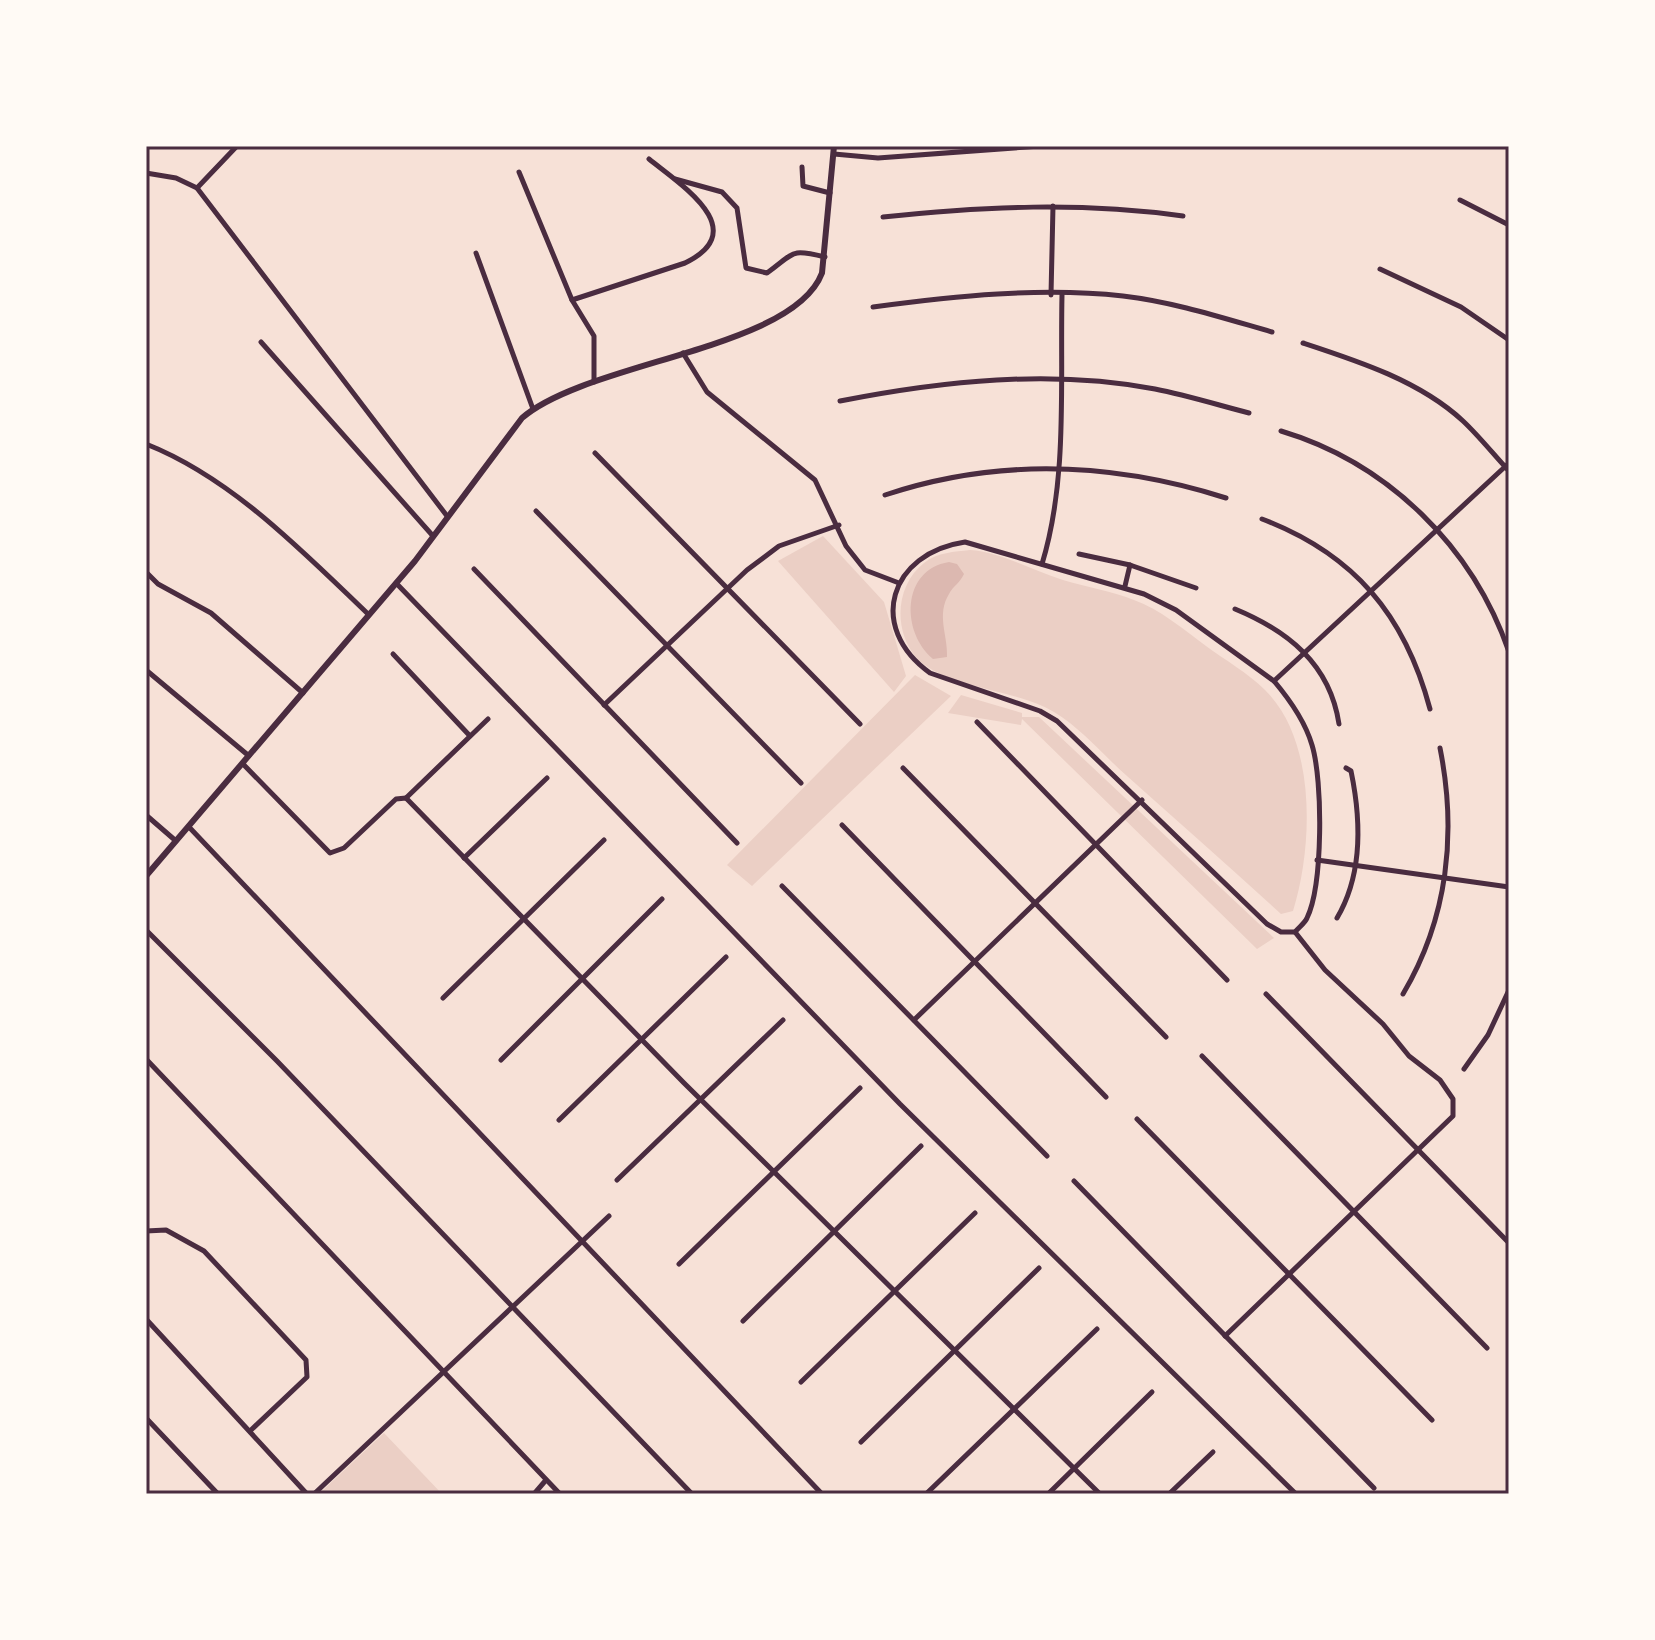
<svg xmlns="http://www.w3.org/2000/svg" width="1655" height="1640" font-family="'Source Serif 4',serif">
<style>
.green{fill:#ebcfc5}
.water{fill:#dcb8b0}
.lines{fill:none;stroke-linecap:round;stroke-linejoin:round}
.minor{stroke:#4a2c40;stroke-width:5}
.tertiary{stroke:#4a2c40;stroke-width:6}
.neatline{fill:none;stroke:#4a2c40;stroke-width:3}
</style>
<rect width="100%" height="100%" fill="#f7e1d7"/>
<g class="green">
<polygon points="823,536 884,602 906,676 894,692 778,561"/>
<path d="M970 550C1001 552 1033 571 1063 580 1086 587 1111 591 1134 600 1160 609 1184 630 1206 646 1225 660 1248 673 1265 690 1317 741 1313 847 1293 911L1281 914C1230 867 1178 822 1127 776 1104 756 1081 728 1054 712 1017 689 941 688 915 656 893 628 896 585 924 563 938 552 954 552 970 550Z"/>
<polygon points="915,675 951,696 752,886 727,865"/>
<polygon points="961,695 1022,713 1022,717 1039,717 1274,938 1257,949 1022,719 1021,725 948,713"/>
<polygon points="384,1433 442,1494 320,1494 321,1492"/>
</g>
<path class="water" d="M949 562 957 564 964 574C960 583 953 586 949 594 936 615 948 635 947 657L933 659C901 632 901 570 949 562Z"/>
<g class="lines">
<g class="minor">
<polyline points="834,154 878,158 1040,146"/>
<polyline points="802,167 803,186 830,193"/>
<polyline points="519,172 572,300 594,336 594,382"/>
<polyline points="146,173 176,178 197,188 447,516"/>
<path d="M675 179 722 192 737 208 746 268 767 273C795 253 789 248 825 257"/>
<polyline points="197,188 237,146"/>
<polyline points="1460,200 1509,225"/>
<path d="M883 217C984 206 1082 202 1183 216"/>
<polyline points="476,253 533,409"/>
<polyline points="1380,269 1461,307 1509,340"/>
<polyline points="1051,295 1053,206"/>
<path d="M572 300 685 263C753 230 681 185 649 159"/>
<path d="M873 307C954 296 1041 287 1123 296 1174 302 1223 318 1272 332"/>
<polyline points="261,342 433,536"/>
<path d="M1303 343C1358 361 1420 381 1463 421 1479 436 1494 455 1509 471"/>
<polyline points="683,353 707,392 815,480 846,546 865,570 899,583"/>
<path d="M840 401C942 381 1051 369 1155 389 1186 395 1218 405 1249 413"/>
<path d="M1281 431C1388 463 1473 547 1509 652"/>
<path d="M146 444C232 478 302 551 368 614"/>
<polyline points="595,453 860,724"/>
<path d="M885 495C999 457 1112 462 1226 498"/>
<polyline points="536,511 801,783"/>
<path d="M1262 519C1354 554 1405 615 1430 709"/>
<path d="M965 542 1144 594 1176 610 1274 681C1290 700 1305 721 1312 745 1323 781 1323 885 1307 918 1305 923 1299 927 1295 932H1281L1267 924 1057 721 1040 711 930 673C866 627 890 553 965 542Z"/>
<polyline points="1079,554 1130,565 1196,588"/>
<path d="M1042 564C1068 479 1060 383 1062 295"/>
<polyline points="474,569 737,843"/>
<polyline points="146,572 158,584 211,613 303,693"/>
<polyline points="396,583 900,1104 1296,1494"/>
<polyline points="1125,586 1130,565"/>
<path d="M1235 609C1288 631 1330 664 1339 724"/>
<polyline points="393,654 470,736"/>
<polyline points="146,670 249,756"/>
<polyline points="1274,681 1509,463"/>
<polyline points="604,705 747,570 779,546 839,525"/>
<polyline points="977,722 1227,980"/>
<polyline points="243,764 330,853 344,848 396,799 406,798 684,1083 1100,1494"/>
<polyline points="903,768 1166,1037"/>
<polyline points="406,798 488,719"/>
<polyline points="146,815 176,841"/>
<polyline points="842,825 1106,1097"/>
<polyline points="189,827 822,1494"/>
<polyline points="464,858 547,778"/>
<polyline points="1317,860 1509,887"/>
<polyline points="782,886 1047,1156"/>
<path d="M1337 918C1363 874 1361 819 1351 771L1346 768"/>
<polyline points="146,930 277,1061 692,1494"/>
<polyline points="1266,994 1509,1243"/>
<path d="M1403 994C1448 918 1457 833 1440 748"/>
<polyline points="443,998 604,840"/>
<polyline points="914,1020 1142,800"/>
<polyline points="1202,1056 1487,1348"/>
<polyline points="146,1059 560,1494"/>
<polyline points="501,1060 662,899"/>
<polyline points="1464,1069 1488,1035 1509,990"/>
<polyline points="1137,1119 1432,1420"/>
<polyline points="559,1120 726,957"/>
<polyline points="617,1180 783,1020"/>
<polyline points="1074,1181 1374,1488"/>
<polyline points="146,1231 166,1230 204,1251 306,1360 307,1377 250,1431"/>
<polyline points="679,1264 860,1088"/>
<polyline points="146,1319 307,1494"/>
<polyline points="743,1321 921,1146"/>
<polyline points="1225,1336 1453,1116 1453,1099 1440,1080 1409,1056 1383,1024 1325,970 1295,932"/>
<polyline points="801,1382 975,1213"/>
<polyline points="146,1418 218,1494"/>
<polyline points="861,1442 1039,1268"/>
<polyline points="314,1494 609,1216"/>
<polyline points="534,1494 546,1480"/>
<polyline points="926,1494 1097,1329"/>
<polyline points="1048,1494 1152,1392"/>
<polyline points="1169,1494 1213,1452"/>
</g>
<path class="tertiary" d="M146 876 415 561 522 418C588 361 793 350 822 273L834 146"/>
</g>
<rect width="1655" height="1640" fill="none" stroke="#fffaf5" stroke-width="296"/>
<rect x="148" y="148" width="1359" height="1344" class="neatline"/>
</svg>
